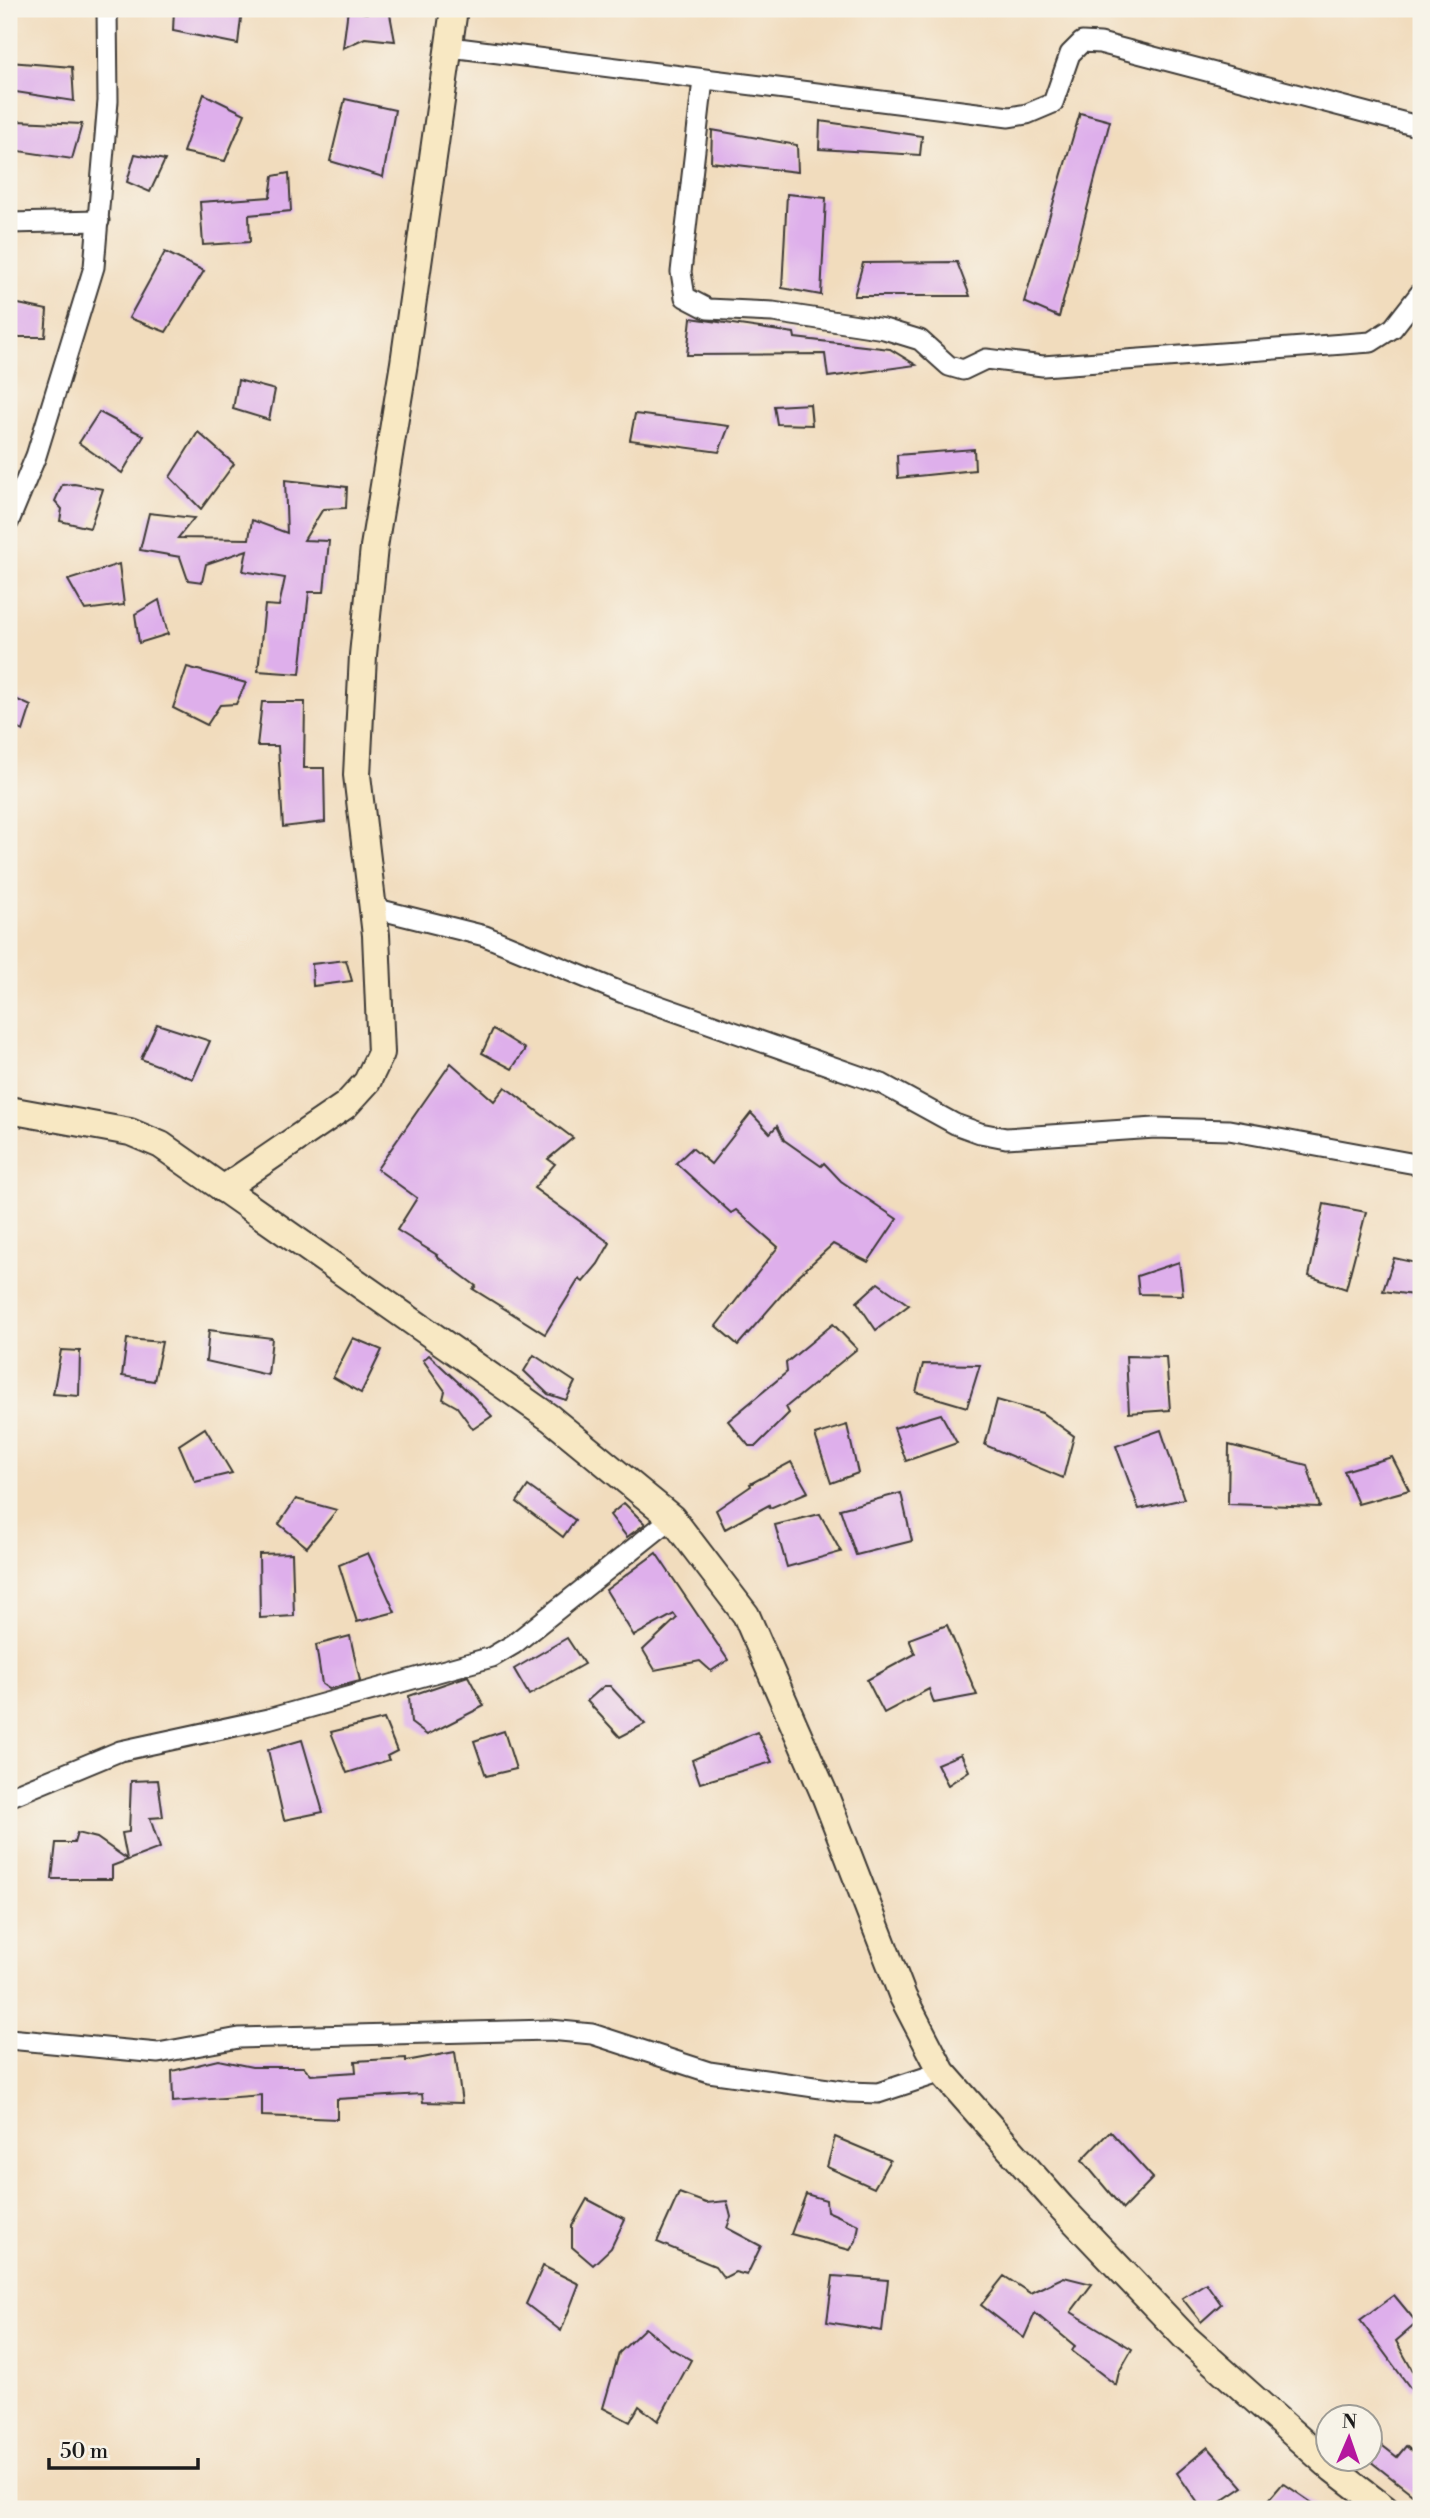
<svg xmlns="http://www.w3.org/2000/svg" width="1430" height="2518" font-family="'Libre Bodoni',serif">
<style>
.building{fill:#deafeb}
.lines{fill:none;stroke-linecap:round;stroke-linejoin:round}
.street-casing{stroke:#3c3934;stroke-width:23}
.secondary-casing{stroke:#3c3934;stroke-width:30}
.street{stroke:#fff;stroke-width:19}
.secondary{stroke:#f8e8c3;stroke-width:26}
</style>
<rect width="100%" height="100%" fill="#f7f3e8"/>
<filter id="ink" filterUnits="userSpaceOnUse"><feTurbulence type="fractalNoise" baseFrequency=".0143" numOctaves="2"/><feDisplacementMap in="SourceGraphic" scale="14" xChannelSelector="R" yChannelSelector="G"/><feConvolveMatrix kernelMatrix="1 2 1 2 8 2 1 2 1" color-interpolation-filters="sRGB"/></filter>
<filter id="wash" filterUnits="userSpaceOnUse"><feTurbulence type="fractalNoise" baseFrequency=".00686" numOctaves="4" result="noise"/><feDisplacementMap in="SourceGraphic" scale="28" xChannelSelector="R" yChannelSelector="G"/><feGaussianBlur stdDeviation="1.57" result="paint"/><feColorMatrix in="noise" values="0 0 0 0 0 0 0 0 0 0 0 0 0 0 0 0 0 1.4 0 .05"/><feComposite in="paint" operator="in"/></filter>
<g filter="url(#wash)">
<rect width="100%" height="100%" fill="#f1dcbd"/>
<g id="blocks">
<g class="building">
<polygon points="174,9 242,9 238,44 173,31"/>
<polygon points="348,9 366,13 389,9 395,41 365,38 343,48"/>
<polygon points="9,62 72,67 74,101 9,91"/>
<polygon points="204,94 245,114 225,161 183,152"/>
<polygon points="345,99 395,110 383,177 330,161"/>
<polygon points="1080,113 1110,121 1059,317 1024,302"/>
<polygon points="17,121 82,124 72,159 12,150"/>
<polygon points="820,121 922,136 920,155 819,149"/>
<polygon points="712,130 797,145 798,172 711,162"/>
<polygon points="135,154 165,160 150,192 127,182"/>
<polygon points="289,173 291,211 249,215 250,242 203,245 200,202 270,197 273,176"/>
<polygon points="787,194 826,198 821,295 782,288"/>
<polygon points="165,252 204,271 166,332 129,318"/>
<polygon points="957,262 970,296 854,296 863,263"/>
<polygon points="9,302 47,310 45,337 9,337"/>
<polygon points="691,318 794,333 795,338 890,349 916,365 828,377 825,354 687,355"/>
<polygon points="238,380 275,390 269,420 233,409"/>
<polygon points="810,404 812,425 777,424 774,406"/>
<polygon points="99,412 144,436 122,473 79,443"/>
<polygon points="635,414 729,426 719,452 630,440"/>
<polygon points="198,432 234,464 201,509 170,477"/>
<polygon points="974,449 975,470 898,478 897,455"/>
<polygon points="285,480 347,487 346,508 323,509 304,540 329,541 324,592 309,592 300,674 258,671 265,605 279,606 285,578 243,571 247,550 206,564 202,582 188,580 180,557 140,550 149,513 194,518 178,538 249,539 252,520 287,533"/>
<polygon points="74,484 103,489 90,528 60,521 62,509 55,501 62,485"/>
<polygon points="119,564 124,605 85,610 68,580"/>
<polygon points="159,600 168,634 139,643 135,614"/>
<polygon points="187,667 246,683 236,704 220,705 207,725 173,708"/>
<polygon points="9,696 31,706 23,731 9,725"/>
<polygon points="262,702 305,702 304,768 324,768 325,822 283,827 278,746 257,746"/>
<polygon points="346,960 352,981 313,986 312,964"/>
<polygon points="157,1024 210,1041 193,1079 141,1059"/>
<polygon points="493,1029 525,1049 512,1069 482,1053"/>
<polygon points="451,1063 494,1101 505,1087 573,1138 548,1159 555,1164 534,1188 610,1243 598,1264 583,1282 579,1279 545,1334 473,1289 476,1286 436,1256 437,1255 397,1230 417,1198 377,1169"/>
<polygon points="751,1113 770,1133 777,1126 784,1140 821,1166 824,1163 841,1181 897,1219 868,1262 833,1244 798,1276 738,1345 716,1326 778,1247 736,1210 731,1213 676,1163 692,1148 711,1164"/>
<polygon points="1324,1204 1366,1212 1346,1289 1309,1276"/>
<polygon points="1394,1258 1421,1264 1421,1296 1383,1291"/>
<polygon points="1179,1262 1183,1295 1139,1294 1137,1276"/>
<polygon points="878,1283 909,1305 876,1330 857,1302"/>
<polygon points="833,1324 857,1349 786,1407 789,1413 756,1446 749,1446 728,1421 787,1372 786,1363"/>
<polygon points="209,1330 272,1338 268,1375 206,1361"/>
<polygon points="353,1338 382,1350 361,1393 333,1377"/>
<polygon points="127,1339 162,1342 154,1381 122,1376"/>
<polygon points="61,1350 80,1351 79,1396 53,1394"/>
<polygon points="429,1355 473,1396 492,1416 473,1429 457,1407 443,1399 445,1391 423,1360"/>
<polygon points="534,1355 575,1382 566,1400 548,1394 524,1371"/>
<polygon points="1126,1356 1166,1357 1170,1410 1129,1413"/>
<polygon points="923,1364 980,1365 967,1407 916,1392"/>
<polygon points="997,1400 1042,1413 1074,1436 1063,1478 985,1445"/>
<polygon points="941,1414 957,1443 906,1461 894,1428"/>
<polygon points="847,1425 858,1473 831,1483 815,1435"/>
<polygon points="205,1428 232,1473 195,1482 179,1445"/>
<polygon points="1161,1430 1184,1499 1139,1509 1116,1446"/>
<polygon points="1229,1445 1307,1465 1320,1507 1228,1504"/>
<polygon points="1392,1457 1409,1490 1358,1504 1344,1471"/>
<polygon points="791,1462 808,1492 770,1508 769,1505 725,1529 716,1510 751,1486 750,1484"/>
<polygon points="528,1486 575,1520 563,1537 517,1502"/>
<polygon points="901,1493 912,1541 856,1555 840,1509"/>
<polygon points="296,1499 337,1510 307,1547 279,1524"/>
<polygon points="624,1503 645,1524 627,1537 610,1515"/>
<polygon points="820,1514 841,1552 787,1567 775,1525"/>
<polygon points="292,1553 294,1616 260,1618 259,1554"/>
<polygon points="368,1553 395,1612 357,1622 339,1565"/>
<polygon points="656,1553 728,1660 711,1671 700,1661 655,1670 643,1650 677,1618 674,1614 634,1636 606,1590"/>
<polygon points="947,1625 977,1695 934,1703 929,1689 884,1713 867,1680 915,1654 909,1639"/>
<polygon points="350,1636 360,1681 329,1689 322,1684 316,1645"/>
<polygon points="567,1638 584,1664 529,1695 514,1669"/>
<polygon points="468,1676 484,1706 427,1735 411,1723 409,1696"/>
<polygon points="604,1686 610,1686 645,1724 620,1737 587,1701"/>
<polygon points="384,1719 397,1751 387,1756 389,1760 347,1773 331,1732"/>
<polygon points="504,1731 516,1769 486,1776 474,1741"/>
<polygon points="757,1732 772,1762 700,1783 692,1760"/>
<polygon points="302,1740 323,1812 284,1820 268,1750"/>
<polygon points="961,1754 969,1771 948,1785 937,1764"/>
<polygon points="158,1780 163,1817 150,1818 160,1848 112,1866 112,1879 52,1879 56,1843 74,1843 77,1833 97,1838 127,1859 122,1833 129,1832 131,1781"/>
<polygon points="455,2052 462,2103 423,2102 422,2094 337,2099 337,2119 262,2116 262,2095 173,2102 172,2071 218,2060 252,2067 304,2067 311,2075 356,2072 355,2061 406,2058 406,2061"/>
<polygon points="1110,2131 1153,2178 1123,2209 1082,2160"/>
<polygon points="835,2137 890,2160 874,2188 827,2167"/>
<polygon points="679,2193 706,2203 727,2201 731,2217 727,2228 761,2246 747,2275 735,2272 724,2278 715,2266 657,2242"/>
<polygon points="806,2194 826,2200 827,2211 859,2225 856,2241 850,2250 791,2234"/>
<polygon points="587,2199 625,2219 611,2248 593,2265 572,2247 572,2226"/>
<polygon points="543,2266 579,2284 561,2331 526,2304"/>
<polygon points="833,2276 888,2280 882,2331 827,2322"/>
<polygon points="1004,2276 1030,2293 1064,2277 1092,2284 1071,2312 1132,2349 1119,2372 1116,2385 1072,2351 1075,2346 1035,2313 1024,2338 981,2305"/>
<polygon points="1206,2283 1221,2304 1201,2322 1182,2298"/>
<polygon points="1394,2295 1417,2323 1396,2341 1420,2384 1411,2389 1360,2320"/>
<polygon points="645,2328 670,2348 691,2360 658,2421 639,2406 630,2422 603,2408 619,2353"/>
<polygon points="1370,2436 1397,2457 1406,2446 1421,2459 1421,2501 1370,2461"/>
<polygon points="1208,2447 1243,2487 1210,2509 1202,2509 1177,2473"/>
<polygon points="1283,2483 1321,2509 1261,2509"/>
</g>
</g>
</g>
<g filter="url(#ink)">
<use href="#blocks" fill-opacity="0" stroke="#3c3934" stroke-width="2"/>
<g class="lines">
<defs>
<g id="street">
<polyline points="450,47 1009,117 1027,114 1053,103 1070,54 1082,42 1100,43 1421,127"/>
<polyline points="703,80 681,272 685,297 708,309 773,312 884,329 920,340 949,366 963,370 986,359 1043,366 1371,342 1393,328 1421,292"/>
<polyline points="9,223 99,221"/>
<polyline points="9,521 36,456 94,267 108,101 107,9"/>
<polyline points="373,908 485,936 623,993 882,1084 955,1124 980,1133 1006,1138 1155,1128 1229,1130 1421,1165"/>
<polyline points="9,1797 120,1751 268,1719 492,1657 514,1644 672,1518"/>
<polyline points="9,2039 158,2053 239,2038 550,2030 592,2034 709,2072 849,2092 878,2093 942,2072"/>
</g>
<g id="secondary">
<polyline points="9,1110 130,1132 161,1145 550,1418 672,1518 746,1615 826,1798 903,1997 942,2072 1061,2207 1186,2338 1333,2469 1385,2509"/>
<polyline points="223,1189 346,1105 367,1082 381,1053 376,935 357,775 363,655 374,547 404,363 454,9"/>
</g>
</defs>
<use href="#street" class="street-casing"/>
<use href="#secondary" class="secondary-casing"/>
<use href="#street" class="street"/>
<use href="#secondary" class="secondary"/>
</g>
</g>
<rect width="1430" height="2518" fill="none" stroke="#f7f3e8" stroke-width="35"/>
<g transform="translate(1349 2438) rotate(2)"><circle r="33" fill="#f7f3e8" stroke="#9f9d96" stroke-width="2"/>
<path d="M0-5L12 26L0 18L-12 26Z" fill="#b5179e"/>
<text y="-10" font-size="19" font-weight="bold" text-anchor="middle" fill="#1c1c1c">N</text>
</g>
<path d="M49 2458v10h149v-10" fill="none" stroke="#1c1c1c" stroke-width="3.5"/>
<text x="60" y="2458" font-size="21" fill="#1c1c1c" stroke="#f7f3e8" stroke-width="5" paint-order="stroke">50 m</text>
</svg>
